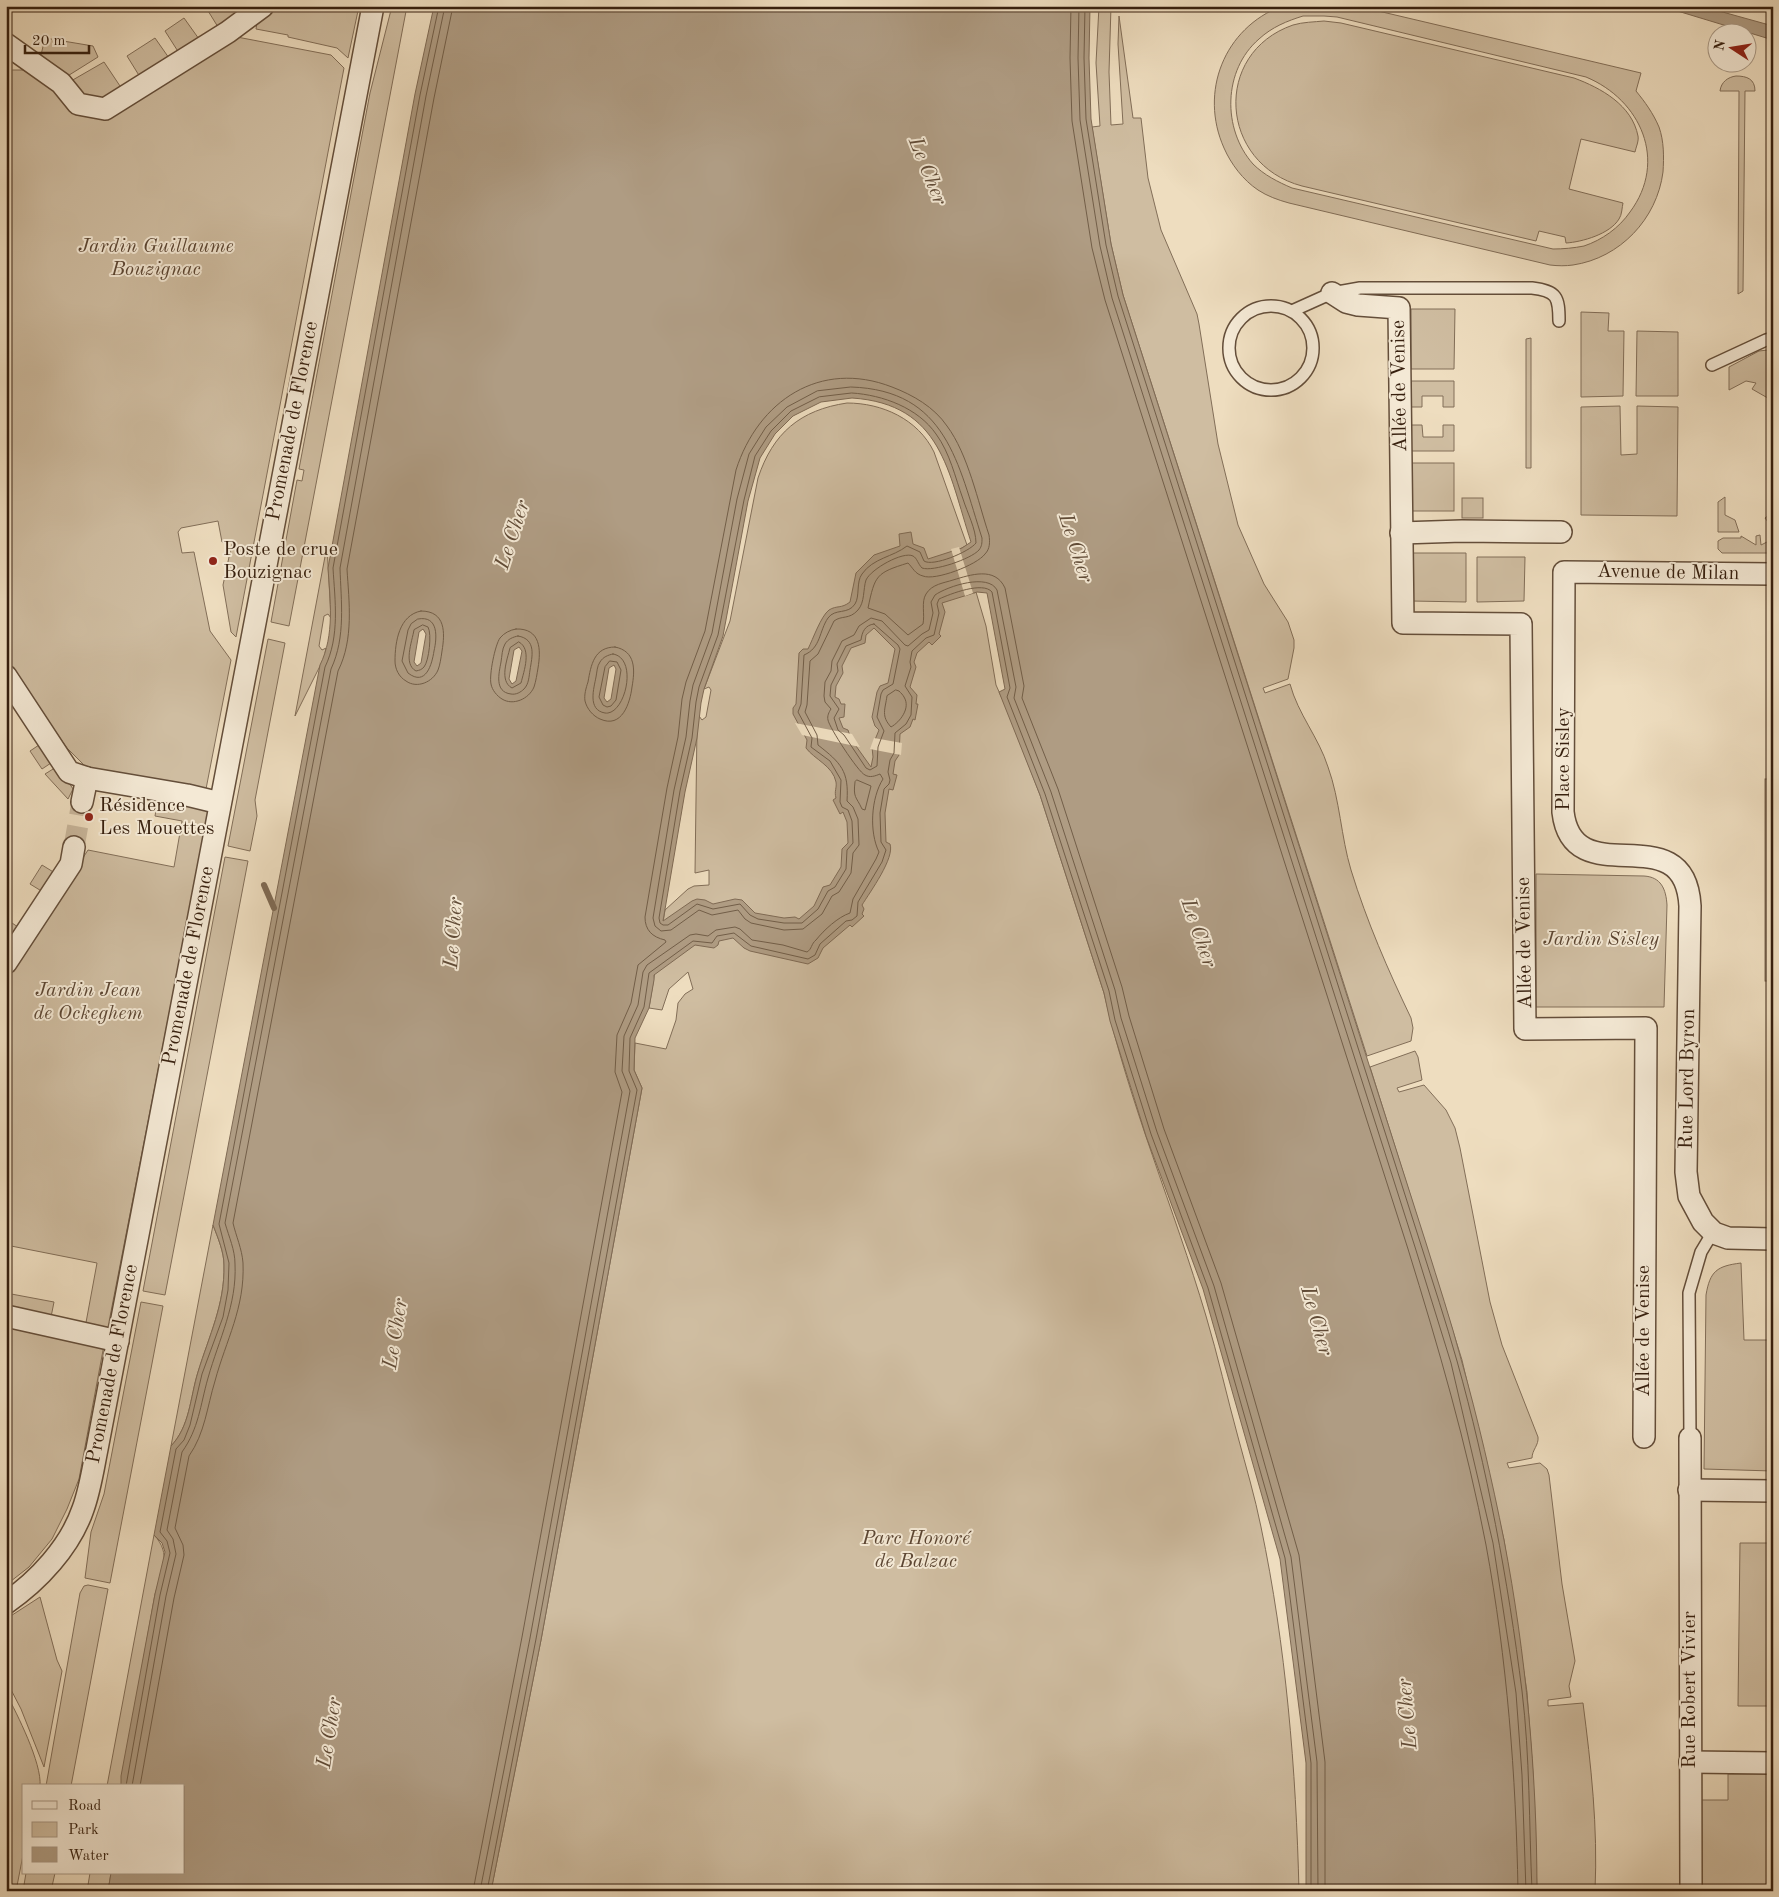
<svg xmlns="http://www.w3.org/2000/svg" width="1779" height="1897" font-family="'Old Standard TT',serif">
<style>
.green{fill:#cfbda1;stroke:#826e58;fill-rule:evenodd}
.water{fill:#af9c83;stroke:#7f6a54;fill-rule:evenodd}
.pier{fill:#eeddbf}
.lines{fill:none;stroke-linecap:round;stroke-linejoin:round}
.shore{stroke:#725e48;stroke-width:1}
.stream{stroke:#7f6a54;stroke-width:6}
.street-tunnel{stroke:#c9b79c;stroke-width:21;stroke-dasharray:21 11;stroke-linecap:butt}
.lane-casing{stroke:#644e3a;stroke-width:14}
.street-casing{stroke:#644e3a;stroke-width:24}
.lane{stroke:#f4e9d5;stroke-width:11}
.street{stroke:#f4e9d5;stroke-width:21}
.poi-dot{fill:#8f2418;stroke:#f4e9d5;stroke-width:2}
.labels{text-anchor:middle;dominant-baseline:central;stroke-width:4;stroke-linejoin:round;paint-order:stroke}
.park-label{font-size:20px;font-style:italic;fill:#5c4633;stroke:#f4e9d5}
.street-label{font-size:20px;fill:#361f0e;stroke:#f4e9d5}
.poi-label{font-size:20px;fill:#361f0e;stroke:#f4e9d5;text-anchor:start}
.water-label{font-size:21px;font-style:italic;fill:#604b37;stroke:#f4e9d5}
</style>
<rect width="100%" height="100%" fill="#eeddbf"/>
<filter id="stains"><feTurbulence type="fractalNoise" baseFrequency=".004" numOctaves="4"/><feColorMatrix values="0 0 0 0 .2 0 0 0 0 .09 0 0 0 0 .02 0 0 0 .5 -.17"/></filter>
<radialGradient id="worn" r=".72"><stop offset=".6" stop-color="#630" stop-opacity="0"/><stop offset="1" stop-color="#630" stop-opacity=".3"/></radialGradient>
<g class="green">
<polygon points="205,6 247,6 218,27"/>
<polygon points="273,6 359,6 348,58 337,48 288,37 288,35 256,29 258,16"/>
<polygon points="392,6 407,6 289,626 271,622 297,480 302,481 304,470 299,469 370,93"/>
<path d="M1099 6H1111L1109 72 1111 125 1123 124 1118 44 1119 16 1133 118H1141L1148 178 1161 230 1197 314 1199 324 1218 444 1238 525 1264 584 1288 622 1294 640V648L1288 679 1263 688 1265 693 1290 684C1298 714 1319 738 1328 767 1340 800 1341 837 1351 870 1367 922 1388 970 1411 1018L1413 1028 1411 1041 1367 1056 1123 295 1111 244 1092 127 1100 126 1096 63Z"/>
<path d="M1282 6H1357L1641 73 1636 91C1645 102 1653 113 1659 127 1664 141 1664 157 1663 172 1657 219 1620 258 1573 265 1566 266 1558 266 1550 265L1289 203C1278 200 1267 196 1258 190 1243 180 1231 164 1224 148 1199 92 1224 28 1282 6ZM1303 16H1324L1337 17 1586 77C1641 100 1668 161 1630 212 1619 228 1602 240 1584 246 1574 248 1563 249 1553 249L1292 188C1278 182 1264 175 1253 164 1222 129 1223 70 1259 39 1272 27 1287 21 1303 16Z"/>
<polygon points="184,18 199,39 179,53 165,31"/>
<path d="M1324 21 1341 23 1574 78C1601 88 1632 105 1638 136 1639 141 1636 147 1635 152L1581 139 1569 189 1623 203C1622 207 1622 215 1619 219 1610 234 1582 242 1566 243L1565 237 1539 231 1536 241 1302 186C1219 164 1212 53 1293 25 1303 22 1314 22 1324 21Z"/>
<polygon points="237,37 331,55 344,68 236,637 231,632 223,585 232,543 230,541 222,542 218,521 181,528 178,532 182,553 194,552 210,631 231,660 206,789 87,768 67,748 6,660 6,70 23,70 107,117"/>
<polygon points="45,38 93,46 98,57 66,77 41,55"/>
<polygon points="155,38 169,58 140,77 127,56"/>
<polygon points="104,62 122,89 102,103 80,99 71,81"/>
<path d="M1736 76C1747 76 1755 79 1755 91H1745L1743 291 1738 294 1739 91H1720C1721 82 1728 77 1736 76Z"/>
<polygon points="1411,309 1455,309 1454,369 1411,369"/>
<polygon points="1581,312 1609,313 1608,331 1624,331 1623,396 1581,397"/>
<polygon points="1637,331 1678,332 1678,396 1636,396"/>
<polygon points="1531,338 1531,468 1526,468 1526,339"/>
<polygon points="1768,350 1773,351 1773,401 1752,389 1756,383 1746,381 1729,390 1729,367 1759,351"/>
<polygon points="1411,381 1454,381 1454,407 1443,407 1443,396 1422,396 1422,407 1411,407"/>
<path d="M847 403C882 403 918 419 934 452L967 545 960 549 974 593 976 592 986 626 996 685 1009 714 1040 795 1104 993C1129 1103 1174 1208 1206 1316 1218 1356 1227 1397 1238 1437 1246 1467 1255 1497 1261 1527 1286 1646 1296 1769 1299 1891H491L541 1640 642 1088 634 1070 635 1043 666 1049 676 1020 678 1003 685 994 693 989 688 972 669 989 662 1010 649 1008 665 910 688 889 694 886 709 885V870L695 873 697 727 699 716 702 720 706 717 711 690 709 687 704 689 730 621 758 478C773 433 800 410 847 403Z"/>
<polygon points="1620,406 1621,455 1637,454 1637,406 1678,407 1677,516 1581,515 1581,407"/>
<polygon points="1411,425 1422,425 1423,437 1443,437 1443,425 1454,425 1454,451 1411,451"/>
<rect x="1411" y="463" width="43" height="48"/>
<polygon points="1725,497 1725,515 1735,520 1739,532 1718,532 1718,502"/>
<rect x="1462" y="498" width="21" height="20"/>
<polygon points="1769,500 1773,500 1773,525 1771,526 1765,518 1769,515"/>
<polygon points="1760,535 1761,545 1773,539 1773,553 1722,553 1718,549 1718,541 1723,538 1741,538 1741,536 1756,545 1756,536"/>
<polygon points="327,546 331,618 328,614 324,616 319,646 322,650 326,648 324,658 295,716"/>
<polygon points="1411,553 1466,553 1466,602 1411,601"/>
<polygon points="1477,557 1525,557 1524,601 1477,602"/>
<polygon points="268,639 285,643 255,800 257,816 250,851 228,846"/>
<polygon points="42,743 54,761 42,769 30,751"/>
<polygon points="58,766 73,789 68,799 45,774"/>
<rect x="1765" y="779" width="8" height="202"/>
<polygon points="158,798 210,804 107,1332 85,1328 97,1263 6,1245 6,977 88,850 174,867 182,821 155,816"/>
<polygon points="225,857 248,861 165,1295 143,1291"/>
<polygon points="42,865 55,873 43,892 30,884"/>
<path d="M1536 874 1644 876C1661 877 1666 889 1667 905L1664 1007H1536Z"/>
<polygon points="6,919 18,927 6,946"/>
<path d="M1415 1051 1418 1057 1422 1080 1397 1088 1399 1092 1424 1085 1446 1110 1455 1128 1460 1148 1490 1302 1502 1345 1538 1437C1539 1445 1532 1450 1532 1458L1507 1463 1509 1468 1540 1463 1547 1469 1549 1475 1562 1584 1574 1655 1575 1661 1569 1686 1571 1697 1548 1700V1706L1583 1703C1591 1765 1598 1827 1595 1891H1537L1533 1774 1527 1692 1504 1540 1462 1360 1370 1067Z"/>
<path d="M213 1225C218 1238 224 1252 224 1265 225 1304 209 1336 198 1372 190 1398 190 1426 171 1446Z"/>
<path d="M1741 1263 1744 1340H1773V1471L1704 1469 1706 1295C1710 1271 1717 1266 1741 1263Z"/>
<polygon points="6,1293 54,1302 51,1317 6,1308"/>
<polygon points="141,1302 163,1306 110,1583 85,1578 91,1532 104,1494"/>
<polygon points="6,1326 104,1345 79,1479 67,1509 52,1539 29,1567 6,1585"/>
<path d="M154 1535C172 1554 162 1571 155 1594L121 1786H107Z"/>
<polygon points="1740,1543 1773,1543 1773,1706 1738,1706"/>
<polygon points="88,1585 108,1589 71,1786 46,1786 80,1593 84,1586"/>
<polygon points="40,1597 57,1660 62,1671 44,1767 21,1709 6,1680 6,1619"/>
<path d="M6 1693C17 1714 42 1763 40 1786H24V1850L16 1891H6Z"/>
<polygon points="1728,1774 1773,1774 1773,1891 1701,1891 1701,1800 1728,1800"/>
<polygon points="26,1873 55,1873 51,1891 23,1891"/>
<polygon points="90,1873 111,1873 108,1891 87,1891"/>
</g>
<g class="water">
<path d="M434 6H1090L1089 58 1091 119 1111 244 1123 295 1426 1243C1438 1282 1451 1321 1461 1359 1478 1419 1492 1480 1504 1540 1526 1655 1537 1774 1537 1891H1306V1763L1280 1559 1203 1289 1146 1136 1110 1021 1104 993 1040 795 999 692 1005 689 987 593 977 592 942 603 945 612 939 634 941 636 932 645 929 642 917 653 914 662 916 667 910 687 917 695 916 704H918L915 720 913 719 910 727 900 734 899 755 895 761 893 774 897 775 893 790 889 789 885 813 886 842 890 844C895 858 870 892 862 905L864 909 862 914 864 916 852 927 850 925 823 948 818 958 808 964 750 951 744 948 733 938 719 941 718 945 714 948 695 945 654 975V980L649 1008 635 1038 634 1070 642 1088 541 1640 491 1891H108L111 1873H184V1786H121V1776L155 1594 165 1552 162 1543 154 1535 171 1446C190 1426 190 1398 198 1372 209 1336 225 1304 224 1265 224 1252 218 1238 213 1225L320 665C335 635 330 599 328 568L415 94ZM852 398C942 404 948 472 971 542L962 548 928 559 924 548 913 544 911 532 899 534 900 546 874 555 856 573 850 602C841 609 837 605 829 610 821 616 813 639 808 649H803L799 653 796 704 793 708V714L807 740 806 748C814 759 833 766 836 782 837 788 834 791 836 798L833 800 840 814 843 812 847 822 848 843 842 849 841 867 830 885 823 887 814 906 799 919 795 917 784 918 755 913 742 900 735 899 713 904 705 900 697 899 692 901 663 921 685 792 697 738 701 703 704 689 723 636 748 501 760 458 775 434 793 416 821 402ZM874 628 895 649 888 683 880 686 877 692 872 717 875 726 879 730 872 747 873 757 871 767 851 739 848 730 843 728 839 718 844 717 845 704H841L839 699 835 697 836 686 843 673 842 666 851 648 865 643 866 635ZM423 629 426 634 421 663 417 666 414 662 419 632ZM519 647 522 651 516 681 512 684 509 679 514 650ZM614 665 616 669 611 699 607 702 604 698 609 668Z"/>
<polygon points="1661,6 1701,6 1773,26 1773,40"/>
</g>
<g class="pier">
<polygon points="959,547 973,593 965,596 951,549"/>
<polygon points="795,723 852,734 860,747 802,735"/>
<polygon points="874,738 902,743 901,755 870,749"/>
</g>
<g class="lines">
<g class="shore">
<path d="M1071 6 1070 58 1072 121 1092 248 1105 300 1408 1249C1438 1346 1467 1445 1486 1545 1507 1659 1516 1775 1518 1891"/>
<polyline points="1079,6 1078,58 1080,120 1100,246 1112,298 1415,1247 1451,1363 1493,1543 1516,1693 1522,1775 1526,1891"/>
<path d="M1085 6 1084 58 1086 119 1106 245 1118 296 1421 1245C1433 1283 1446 1322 1457 1361 1487 1468 1508 1580 1522 1691 1530 1757 1529 1824 1532 1891"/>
<path d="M851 387C947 390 958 464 982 538 982 543 982 546 979 550 971 559 933 572 922 568 918 564 917 558 913 556 903 551 871 569 866 580 863 589 865 602 858 610 849 620 842 615 834 621L818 654 810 661 807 705 805 712 817 735 818 745C841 763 849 771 847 801L853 807 858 819 859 845 853 853 851 873 839 892 832 896 822 914 803 929 784 930 751 923 745 919 738 910 712 915 699 910 671 930 661 931 655 926 653 918 674 790 686 737 690 701 693 685 712 633 737 499 749 454 766 427 787 407 817 391Z"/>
<path d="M852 393C883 395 918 408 936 434 950 453 955 477 963 499 967 512 976 529 976 543 969 552 933 567 924 561L920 552 907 546C893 557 873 558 862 574 856 582 860 596 855 604 848 615 835 608 828 618 819 631 821 648 804 655L801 704 798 712 812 738 811 747 830 761 841 780 840 802 842 807 848 810 852 821 853 843 847 850 846 869 835 887 828 891 818 909 802 923H784L758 919 750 915 740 904 713 909 697 904 668 925H663L660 923 659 918 680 791 692 738 696 702 699 687 718 635 744 500 755 456 771 431 791 411 819 397Z"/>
<path d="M421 611C446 611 445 633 442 651 441 658 440 665 438 670 433 682 417 689 406 681 399 677 395 669 395 661 395 642 399 615 421 611Z"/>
<path d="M418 619C439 615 437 638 434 651 432 664 426 687 408 673L402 661 408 630 411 624Z"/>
<path d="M874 624 898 645 900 649 893 684 883 690 881 694 877 717 884 731 878 747 877 766 870 770 866 768 844 735 838 730 834 718 839 709 830 696 831 685 838 671 837 664 846 646 861 640C862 632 865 625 874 624Z"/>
<path d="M423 625 428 627C432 634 429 661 424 667 421 670 420 670 416 671 403 664 412 642 414 630Z"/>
<path d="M516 629C541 628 541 650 538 668 537 674 536 681 534 687 529 699 513 706 502 699 497 696 492 690 491 684 489 675 495 645 500 638 504 633 510 630 516 629Z"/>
<path d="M518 636C537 639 532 657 530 670 529 676 529 684 524 689 521 692 516 695 511 694 494 692 499 673 501 662 502 656 502 649 505 644 508 639 513 637 518 636Z"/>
<path d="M519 642C532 649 524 671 521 683L512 688C499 681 507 660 510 648Z"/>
<path d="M615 647C636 651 635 670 632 687 630 703 622 729 600 719 593 716 587 709 585 701 584 695 586 688 588 682 591 665 594 647 615 647Z"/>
<path d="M613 654C639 658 625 716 605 713 587 710 594 688 596 677 597 672 597 666 600 662 603 657 608 655 613 654Z"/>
<polygon points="610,661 617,662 621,670 616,700 611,706 607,707 603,705 599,697 605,667"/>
<path d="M896 690 899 691C901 693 903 695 904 697 911 708 900 722 891 727 881 716 885 710 887 696Z"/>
<path d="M857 780 871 786 865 810 862 809C856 796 853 798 855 782Z"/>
<path d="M126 1786 160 1595 170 1553 167 1541 160 1532 176 1449 184 1440 190 1425 202 1374 223 1317 228 1290 229 1263 219 1224 325 667C340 636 335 601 333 568L420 95 439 6"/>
<path d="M132 1786 166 1596 176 1554 173 1539 167 1530 182 1452C199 1428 200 1406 208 1378 219 1339 237 1305 235 1264 235 1250 229 1237 225 1223L331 669C346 637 341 601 340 568L426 96 445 6"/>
<path d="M140 1786 174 1598 184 1555 183 1545 175 1528 189 1456C205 1433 207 1407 215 1381 226 1340 245 1308 243 1263 242 1249 236 1236 233 1223L338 671C354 639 349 602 347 569L434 98 453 6"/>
<path d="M473 1891 522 1637 622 1092 615 1072 617 1035 631 1003 638 965 666 942 665 940C652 937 645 930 645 917L667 788 678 737 682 699 686 682 705 631 736 470C758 401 820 359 892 387 913 395 934 407 947 426 968 454 978 502 989 535 990 542 990 549 985 554 977 565 935 581 923 576 915 574 913 568 908 563 876 573 875 575 868 608L885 614 908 635 923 624C925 614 921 602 926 594 932 584 944 583 953 580 970 575 995 566 1005 588L1024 686 1022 698 1058 789 1122 987 1129 1016 1164 1129 1221 1283 1299 1555 1325 1762V1891"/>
<path d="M480 1891 530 1638 630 1091 622 1071 624 1036 638 1005 643 972 647 965 690 935 696 934 708 936 716 930 735 927 740 929 752 940 783 945 807 952C812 949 811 944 816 940 824 930 838 917 850 913L853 899 876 859 879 852C869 832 871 798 883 779L880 774C875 776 870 778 865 775 858 772 829 727 828 720 827 716 829 712 831 709L825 702 824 696 825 682 831 671 832 661 842 641 854 635 859 626 871 618 882 621 905 645 908 646 922 634 929 630 933 613 931 602 935 595C948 586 988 573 997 590L1016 687 1014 698 1051 792 1115 990 1121 1018 1157 1132 1214 1286 1291 1557 1317 1762 1318 1891"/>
<path d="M487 1891 536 1639 637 1090 629 1071 630 1038 644 1007 649 973 693 941 712 943 717 936 734 933 751 946 808 959 815 955 820 944 846 921 852 920 857 916 858 902 882 862 886 850 881 842 880 813 884 789 889 784 890 780 888 772 890 760 894 753 895 733 906 724 911 715 912 697 905 686 911 667 910 662 912 651 926 638 934 635 939 613 937 604 939 599C950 594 983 581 992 592L1010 688 1007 697 1045 794 1109 991 1115 1020 1151 1134 1208 1288 1285 1558 1311 1763V1891"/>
</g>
<polyline class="stream" points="264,885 274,908"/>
<polyline class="street-tunnel" points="74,847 82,802"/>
<defs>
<g id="lane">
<circle cx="1271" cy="348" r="42"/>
<path d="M1292 311 1332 293 1360 288H1532C1557 291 1559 297 1559 321"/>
<polyline points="1712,365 1766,340 1773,338"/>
<polyline points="1690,1438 1689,1293 1701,1252 1713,1232"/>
</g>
<g id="street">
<polyline points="6,44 61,83 78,104 105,109 228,32 263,6"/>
<polyline points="1332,293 1346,302 1358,305 1399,308 1403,623 1521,624 1525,1029 1646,1028 1644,1437"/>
<polyline points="1401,533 1462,531 1561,532"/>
<path d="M1773 574 1564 572 1563 812C1573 897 1685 812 1690 906L1686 1172 1689 1196 1703 1222 1714 1233 1728 1238 1773 1239"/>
<polyline points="6,676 69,772 87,778 187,795 220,803"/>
<polyline points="82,802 87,778"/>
<polyline points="6,963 71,864 74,847"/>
<polyline points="6,1316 118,1341"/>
<polyline points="1690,1438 1691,1891"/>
<polyline points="1689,1490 1773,1491"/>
<path d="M6 1603C38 1581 70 1547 83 1509 90 1490 93 1469 97 1449L373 6"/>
<polyline points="1690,1762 1773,1763"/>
</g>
</defs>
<use href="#lane" class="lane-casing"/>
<use href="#street" class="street-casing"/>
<use href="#lane" class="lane"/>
<use href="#street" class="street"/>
</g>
<g class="poi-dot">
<circle cx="213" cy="561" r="5"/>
<circle cx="89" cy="817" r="5"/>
</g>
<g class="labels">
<g class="park-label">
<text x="156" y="247">Jardin Guillaume<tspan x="156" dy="23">Bouzignac</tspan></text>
<text x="1601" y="940">Jardin Sisley</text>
<text x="88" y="991">Jardin Jean<tspan x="88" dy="23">de Ockeghem</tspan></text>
<text x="916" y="1539">Parc Honoré<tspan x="916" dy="23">de Balzac</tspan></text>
</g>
<g class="street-label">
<text transform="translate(1400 386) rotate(-91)">Allée de Venise</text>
<text transform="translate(293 421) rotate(-79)">Promenade de Florence</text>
<text transform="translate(1668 573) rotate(1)">Avenue de Milan</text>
<text transform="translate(1564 759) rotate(-90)">Place Sisley</text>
<text transform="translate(1525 943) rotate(-91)">Allée de Venise</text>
<text transform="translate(189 966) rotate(-79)">Promenade de Florence</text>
<text transform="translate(1688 1079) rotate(-89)">Rue Lord Byron</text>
<text transform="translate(1644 1331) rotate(-90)">Allée de Venise</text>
<text transform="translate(113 1364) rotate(-79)">Promenade de Florence</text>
<text transform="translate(1690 1690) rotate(-90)">Rue Robert Vivier</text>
</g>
<g class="poi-label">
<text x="223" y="550">Poste de crue<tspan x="223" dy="23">Bouzignac</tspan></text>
<text x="99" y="806">Résidence<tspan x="99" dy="23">Les Mouettes</tspan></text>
</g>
<g class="water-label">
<text transform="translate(927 171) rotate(68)">Le Cher</text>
<text transform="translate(513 535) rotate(-72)">Le Cher</text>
<text transform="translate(1075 548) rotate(72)">Le Cher</text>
<text transform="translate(454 933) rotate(-86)">Le Cher</text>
<text transform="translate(1198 933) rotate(71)">Le Cher</text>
<text transform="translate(1316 1321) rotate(74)">Le Cher</text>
<text transform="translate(396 1334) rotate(-81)">Le Cher</text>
<text transform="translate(1408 1714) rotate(-95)">Le Cher</text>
<text transform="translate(330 1733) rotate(-81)">Le Cher</text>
</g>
</g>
<rect width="1779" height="1897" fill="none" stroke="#eeddbf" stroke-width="25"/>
<rect x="8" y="8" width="1764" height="1882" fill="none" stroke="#361f0e" stroke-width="2.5"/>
<rect x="12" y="12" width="1754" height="1872" fill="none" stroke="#361f0e"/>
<rect x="22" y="1784" width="162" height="90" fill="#f4e9d5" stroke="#a89885"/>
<rect x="32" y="1801" width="25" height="8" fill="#f4e9d5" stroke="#a89885"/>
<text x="68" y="1810" font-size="15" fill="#361f0e">Road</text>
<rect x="32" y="1822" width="25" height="15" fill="#cfbda1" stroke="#a89885"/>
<text x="68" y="1834" font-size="15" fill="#361f0e">Park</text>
<rect x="32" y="1847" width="25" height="15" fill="#af9c83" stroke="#a89885"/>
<text x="68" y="1860" font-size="15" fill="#361f0e">Water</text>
<g transform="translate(1732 48) rotate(282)"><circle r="24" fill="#f4e9d5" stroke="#a89885"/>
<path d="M0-4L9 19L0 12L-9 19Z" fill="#8f2418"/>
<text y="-8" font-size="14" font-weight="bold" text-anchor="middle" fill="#361f0e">N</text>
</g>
<path d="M25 45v8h64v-8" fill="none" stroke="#361f0e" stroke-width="2.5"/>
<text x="32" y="45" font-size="15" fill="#361f0e" stroke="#f4e9d5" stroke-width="4" paint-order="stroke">20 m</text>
<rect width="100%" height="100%" filter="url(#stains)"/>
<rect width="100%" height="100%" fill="url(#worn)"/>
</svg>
